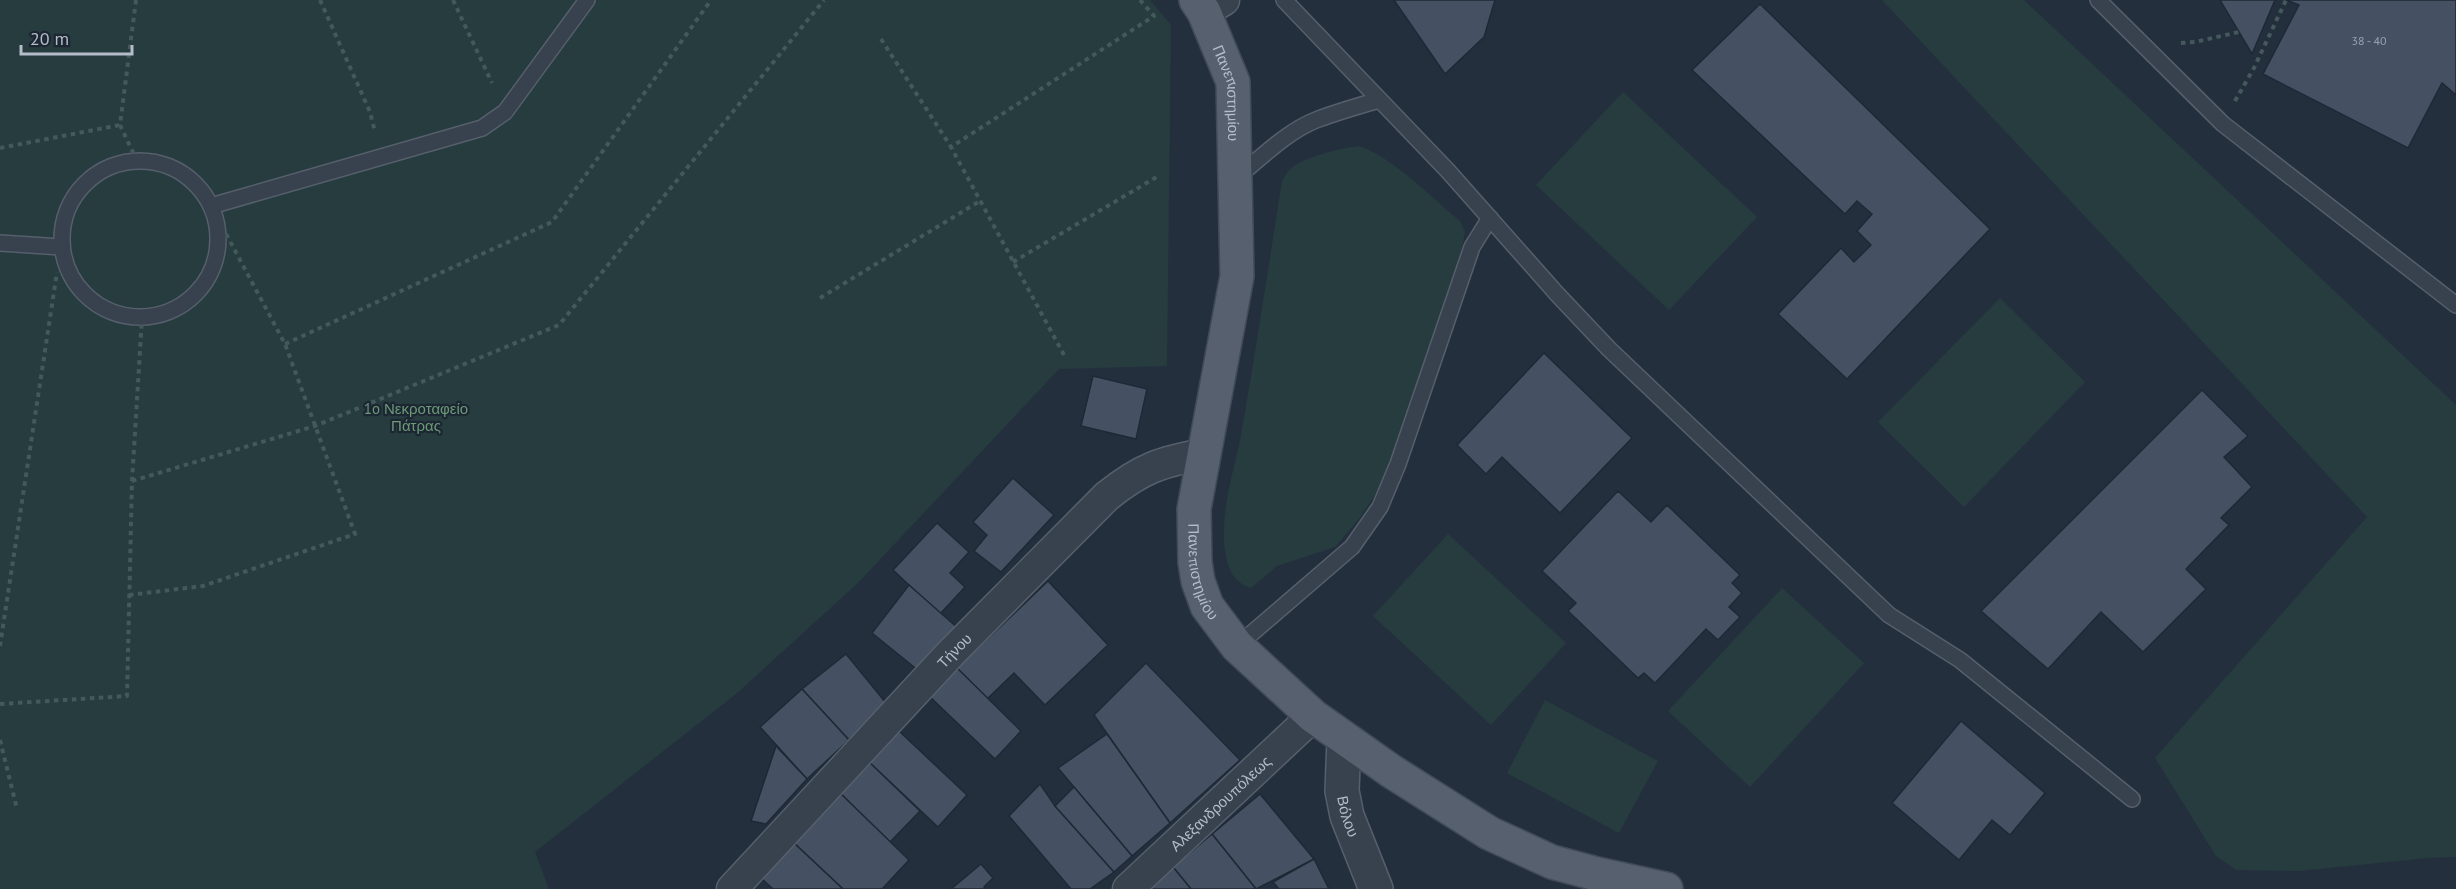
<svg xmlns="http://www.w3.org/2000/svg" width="2456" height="889" font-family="'PT Sans',sans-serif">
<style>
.green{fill:#263c3f}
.building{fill:#455162;stroke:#1f2835;stroke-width:1.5}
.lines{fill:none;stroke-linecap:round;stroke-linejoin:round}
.service-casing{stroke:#565f6c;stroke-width:18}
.minor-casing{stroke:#565f6c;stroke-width:33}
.tertiary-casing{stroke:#565f6c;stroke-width:36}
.primary-casing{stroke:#414a57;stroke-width:36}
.path{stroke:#44595c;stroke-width:4;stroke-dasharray:4.5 4.5;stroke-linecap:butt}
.service{stroke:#38414e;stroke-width:15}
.minor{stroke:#38414e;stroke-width:30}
.tertiary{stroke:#38414e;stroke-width:33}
.primary{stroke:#56606e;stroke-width:33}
.labels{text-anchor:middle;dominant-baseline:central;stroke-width:4.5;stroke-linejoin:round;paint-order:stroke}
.number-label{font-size:12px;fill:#98a1af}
.street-label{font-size:15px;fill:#b4bcc9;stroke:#1d2633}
.park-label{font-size:15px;fill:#6b9a76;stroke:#1d2633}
</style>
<rect width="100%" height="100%" fill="#242f3e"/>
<g class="green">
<polygon points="0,0 1150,0 1171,25 1167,366 1059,369 858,583 736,694 535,852 549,889 0,889"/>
<polygon points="1882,0 2024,0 2456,405 2456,857 2428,858 2299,871 2236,870 2216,856 2155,758 2367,517"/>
<polygon points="1623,92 1757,217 1669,310 1536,185"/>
<path d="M1359 146C1394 158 1431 197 1460 221L1465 232 1456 277 1417 394 1391 461 1375 495 1359 519 1335 547 1277 566 1251 588C1230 583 1225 559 1224 540 1222 502 1237 461 1243 424 1257 343 1269 262 1282 181 1284 178 1287 172 1290 169 1304 157 1341 148 1359 146Z"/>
<polygon points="2000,298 2085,382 1964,507 1878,422"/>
<polygon points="1448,534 1566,643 1491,725 1373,616"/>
<polygon points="1782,588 1864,663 1750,787 1668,711"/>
<polygon points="1545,700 1658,761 1619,833 1507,773"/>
</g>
<g class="building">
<polygon points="1394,0 1495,0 1484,37 1445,74"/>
<polygon points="2220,0 2275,0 2252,54 2239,32"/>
<polygon points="2286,0 2456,0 2456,95 2442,83 2408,148 2263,74 2299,5"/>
<polygon points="1760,4 1990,229 1847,379 1778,314 1841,248 1854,262 1871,245 1857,231 1872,214 1857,201 1845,214 1692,70"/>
<polygon points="1544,353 1632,438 1560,513 1502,457 1486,474 1457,445"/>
<polygon points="1093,376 1147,389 1136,439 1081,426"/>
<polygon points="2202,390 2248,436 2224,457 2252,487 2221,518 2229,525 2186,569 2206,589 2143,652 2101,612 2048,669 1981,611"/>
<polygon points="1013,478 1054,515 1001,572 974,551 987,535 973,522"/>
<polygon points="1618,491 1651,522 1667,505 1740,575 1732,583 1742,593 1729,607 1740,617 1718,640 1706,629 1655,683 1644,673 1638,678 1568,611 1576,603 1542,571"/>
<polygon points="937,523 969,552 950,573 965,587 940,614 893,570"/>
<polygon points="1048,581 1108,645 1045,705 1014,673 987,699 957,668"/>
<polygon points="909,585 960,630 919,671 872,633"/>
<polygon points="846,654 886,703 849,740 802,689"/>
<polygon points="1146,663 1240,760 1170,823 1094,715"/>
<polygon points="957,668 1021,731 995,759 929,696"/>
<polygon points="802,689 849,740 807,779 760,727"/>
<polygon points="1961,721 2045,793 2010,835 1992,820 1959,860 1892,803"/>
<polygon points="899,731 967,795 938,827 869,762"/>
<polygon points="1107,734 1170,823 1132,856 1058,768"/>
<polygon points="776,746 807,779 766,824 751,821"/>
<polygon points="869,762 920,811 890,842 840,793"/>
<polygon points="1040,784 1055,806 1114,872 1090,889 1071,889 1009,816"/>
<polygon points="1074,787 1132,856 1114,872 1055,806"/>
<polygon points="840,793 909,860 882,889 843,889 794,843"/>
<polygon points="1260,794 1314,859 1256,889 1212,834"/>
<polygon points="1212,834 1256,889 1191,889 1173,867"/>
<polygon points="794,843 843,889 773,889 761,878"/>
<polygon points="1314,859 1329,889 1279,889 1273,882"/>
<polygon points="981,864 993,878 984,887 985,889 951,889"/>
<polygon points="1173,867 1191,889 1148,889"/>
</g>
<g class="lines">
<defs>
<g id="service">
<polyline points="1284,0 1448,171 1557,294 1609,349 1889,615 1960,660 2132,799"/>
<polyline points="2098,0 2223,124 2456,305"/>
<circle cx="140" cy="239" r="78"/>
<path d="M1236 178C1261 158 1286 132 1316 120 1337 112 1358 106 1379 100"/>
<polyline points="211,206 482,128 505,112 587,0"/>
<polyline points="0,243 61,247"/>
<polyline points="1237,646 1352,547 1380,507 1398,464 1472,247 1490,218"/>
</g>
<g id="minor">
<polyline points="1204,12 1224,0"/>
<path id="s1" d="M732 889 951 653 1107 496C1142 468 1161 462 1203 454"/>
<path id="s2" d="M1128 889 1313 716"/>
</g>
<g id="tertiary">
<path id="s3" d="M1344 739 1342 791 1347 816 1376 889"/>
</g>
<g id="primary">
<path id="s4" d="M1196 0 1204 12 1233 82 1237 276 1194 509 1195 562 1198 581 1207 606 1237 646 1313 716 1391 771 1489 833 1552 862 1593 873 1666 889"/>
</g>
</defs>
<use href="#service" class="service-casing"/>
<use href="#minor" class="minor-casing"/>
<use href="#tertiary" class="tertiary-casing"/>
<use href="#primary" class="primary-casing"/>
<g class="path">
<polyline points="136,0 120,125 137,161"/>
<polyline points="320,0 370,112 375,132"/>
<polyline points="453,0 492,83"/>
<polyline points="881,39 951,147"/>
<polyline points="2181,43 2195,42 2239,32"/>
<polyline points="2235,101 2254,68 2286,0"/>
<polyline points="0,148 120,125"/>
<polyline points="1013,262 1160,175"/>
<polyline points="820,298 980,201"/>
<polyline points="285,344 552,222 711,0"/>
<polyline points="1064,355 951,147 1154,16 1140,0"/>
<polyline points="132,481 315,426 559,325 824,0"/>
<polyline points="129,595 203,586 355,534 285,344 224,230"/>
<polyline points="0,646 57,272"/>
<polyline points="0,704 127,696 132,481 142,318"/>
<polyline points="0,740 17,809"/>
</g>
<use href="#service" class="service"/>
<use href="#minor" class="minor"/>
<use href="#tertiary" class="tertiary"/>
<use href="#primary" class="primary"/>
</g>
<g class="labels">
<g class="number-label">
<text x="2369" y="40">38 - 40</text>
</g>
<g class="street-label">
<text stroke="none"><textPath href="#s4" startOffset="100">Πανεπιστημίου</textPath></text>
<text stroke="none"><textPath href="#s4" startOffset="585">Πανεπιστημίου</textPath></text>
<text stroke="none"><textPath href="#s1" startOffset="326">Τήνου</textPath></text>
<text stroke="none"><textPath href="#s2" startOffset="126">Αλεξανδρουπόλεως</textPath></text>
<text stroke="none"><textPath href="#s3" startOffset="78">Βόλου</textPath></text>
</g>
<g class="park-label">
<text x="416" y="408">1o Νεκροταφείο<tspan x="416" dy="17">Πάτρας</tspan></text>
</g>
</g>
<path d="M21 45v9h111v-9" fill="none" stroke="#b4bcc9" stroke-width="3"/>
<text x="30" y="45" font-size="18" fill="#b4bcc9" stroke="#1d2633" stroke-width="4.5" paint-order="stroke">20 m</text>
</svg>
